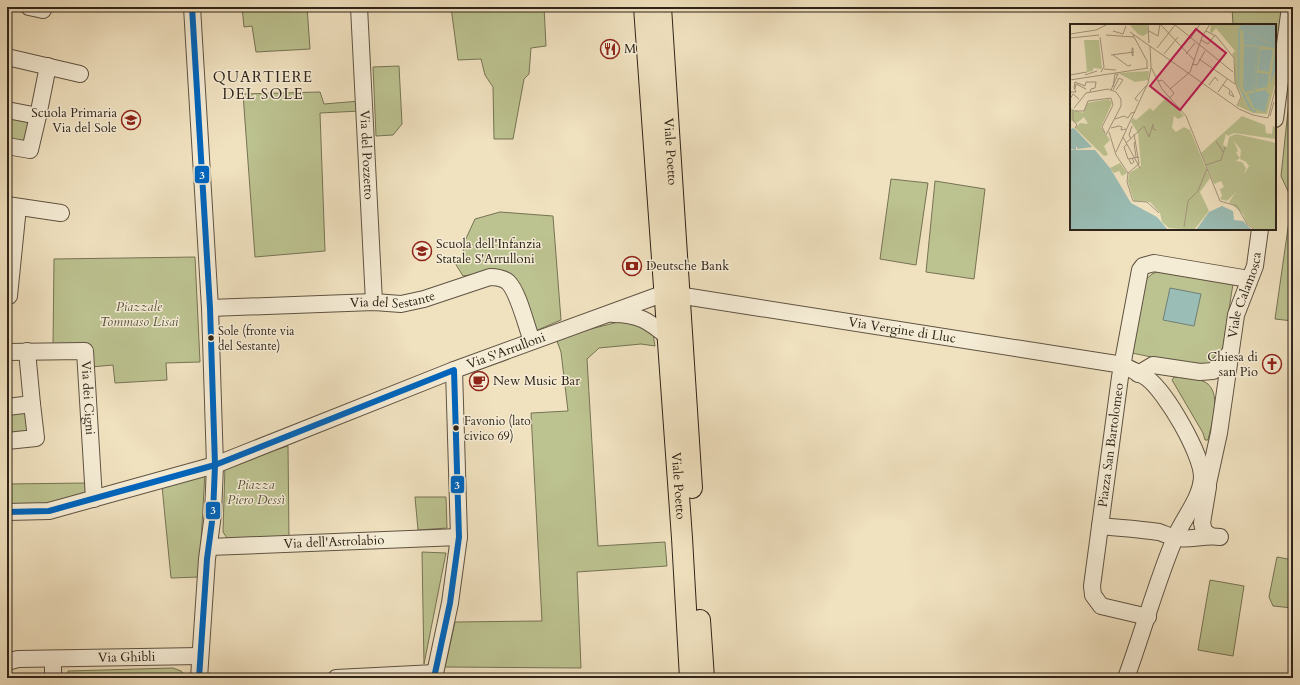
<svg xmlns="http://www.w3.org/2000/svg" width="1300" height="685" font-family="Cardo,serif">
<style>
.green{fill:#bcc290;stroke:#767354}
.water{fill:#9abdb5;stroke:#6f8077}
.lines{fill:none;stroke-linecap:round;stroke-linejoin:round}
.minor-casing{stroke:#5f5342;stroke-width:18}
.major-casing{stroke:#2f2419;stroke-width:22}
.minor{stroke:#f5ecd5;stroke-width:16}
.major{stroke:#f0e1bf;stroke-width:20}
.bus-1-casing{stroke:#f5ecd5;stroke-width:9}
.bus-1{stroke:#0065bd;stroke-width:6}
.bus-dot{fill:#2f2419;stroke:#f5ecd5;stroke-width:1.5}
.labels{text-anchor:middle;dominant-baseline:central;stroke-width:3;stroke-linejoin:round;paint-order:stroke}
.bus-label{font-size:12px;fill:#2f2419;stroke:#f5ecd5;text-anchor:start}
.poi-label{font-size:13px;fill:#2f2419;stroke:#f5ecd5;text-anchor:start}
.street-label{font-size:13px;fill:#2f2419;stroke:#f5ecd5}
.park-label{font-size:13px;font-style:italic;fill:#59533d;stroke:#f5ecd5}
.quarter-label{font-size:15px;letter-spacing:1px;fill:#2f2419;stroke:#f5ecd5}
.inset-river{fill:none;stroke:#9abdb5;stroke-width:2}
.inset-road{fill:none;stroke:#a3957d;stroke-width:1}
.view{fill:#c2185b;fill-opacity:0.15;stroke:#c2185b;stroke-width:2}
.inset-edge{fill:none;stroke:#2f2419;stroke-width:2}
.line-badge{stroke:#f5ecd5;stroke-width:1.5}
.badge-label{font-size:11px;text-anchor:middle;font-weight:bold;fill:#fff}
</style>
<rect width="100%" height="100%" fill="#f0e1bf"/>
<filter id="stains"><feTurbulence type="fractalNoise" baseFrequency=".005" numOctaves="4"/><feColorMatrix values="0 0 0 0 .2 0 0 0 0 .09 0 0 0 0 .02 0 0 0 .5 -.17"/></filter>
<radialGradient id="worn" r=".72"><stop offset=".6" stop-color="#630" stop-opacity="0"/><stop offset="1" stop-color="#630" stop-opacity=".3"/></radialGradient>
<g class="green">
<polygon points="242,7 307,7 310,49 256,52 252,26 244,27"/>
<polygon points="451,7 544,7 546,46 531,48 529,74 524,79 513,139 494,139 493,87 485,75 481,59 458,60"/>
<polygon points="1232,7 1282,7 1275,62 1275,25 1233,25"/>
<polygon points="1293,64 1293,321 1275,319 1292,200 1281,176"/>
<polygon points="399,66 402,124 393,135 376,136 373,67"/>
<polygon points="320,92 324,104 360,101 360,111 320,113 325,251 255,257 243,94"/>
<polygon points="7,112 35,119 28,148 7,143"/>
<polygon points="891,179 928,183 916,265 880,259"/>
<polygon points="935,181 985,189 974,279 926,272"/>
<polygon points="500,212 553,216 561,320 533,332 497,271 463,276 455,263 464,257 463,245 475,219"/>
<polygon points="195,257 200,362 166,363 167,380 115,383 113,365 91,367 89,345 53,346 54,259"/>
<polygon points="1159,271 1233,284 1222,353 1205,368 1132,353 1143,282 1152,274"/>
<polygon points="630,319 653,334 655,346 641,344 599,348 587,359 598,546 665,542 667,566 577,572 581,668 445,667 455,622 542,621 531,413 568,411 561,352 557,341 571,334"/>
<path d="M1174 377C1183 378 1197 378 1205 382 1223 392 1211 425 1208 440H1205L1203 433 1172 380Z"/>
<polygon points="28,409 31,432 7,435 7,411"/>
<polygon points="288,446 289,540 227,538 223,532 225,466"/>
<polygon points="205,472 199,577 171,578 162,486"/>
<polygon points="86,483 88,495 43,504 7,507 7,484"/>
<polygon points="415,497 446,497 447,528 418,530"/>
<polygon points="422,552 446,553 424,664"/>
<polygon points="1277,557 1293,560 1293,608 1273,606 1269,597"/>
<polygon points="1210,580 1244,586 1233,656 1198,650"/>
<polygon points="173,668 181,671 187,678 68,678 68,671"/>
</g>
<polygon class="water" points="1170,288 1201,294 1194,326 1163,320"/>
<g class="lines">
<defs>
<g id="minor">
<polyline points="29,7 43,10 44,7"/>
<polyline points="192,7 210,308 215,465 213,514 207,559 199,678"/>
<path id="s1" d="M359 7 374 302"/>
<polyline points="7,57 80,74"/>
<polyline points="7,110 38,116 48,66"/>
<polyline points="1275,119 1290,7"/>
<polyline points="7,146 30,150 38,116"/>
<polyline points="7,205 61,213"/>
<polyline points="7,295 9,296 18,207"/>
<path id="s2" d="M210 308 374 302 401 304 424 299 490 277C496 277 503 278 508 282 519 293 526 326 532 341"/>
<path d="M613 314C639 314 649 321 668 337"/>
<path id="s3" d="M7 352 85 351 94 499"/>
<polyline points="1138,374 1153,365 1200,372 1213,371 1230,353"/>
<polyline points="7,407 32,404 27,351"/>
<polyline points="7,441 36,438 32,404"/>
<polyline points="1208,487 1202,523 1204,531 1210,536"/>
<path id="s4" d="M1207 488 1219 433 1236 315 1255 266 1260 229"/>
<path id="s5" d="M7 512 49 511 215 465 454 370 665 293 1123 365C1131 370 1140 373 1147 378 1166 392 1202 454 1202 477 1201 499 1183 518 1175 538 1156 583 1143 632 1126 678"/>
<path d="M1100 526C1120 528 1139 529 1159 532 1165 534 1170 537 1177 538 1191 540 1205 535 1220 537"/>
<path id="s6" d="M209 547 459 537"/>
<path id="s7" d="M1148 617 1101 606 1093 595 1092 586 1120 377 1140 270 1143 266 1154 263 1249 279"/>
<path id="s8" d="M7 662 18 659 200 656"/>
<polyline points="53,678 53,659"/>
<polyline points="336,678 435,673"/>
<polyline points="434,678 450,603 459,537 454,370"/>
</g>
<g id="major">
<path id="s9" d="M644 7 682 538 690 678"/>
<path id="s10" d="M661 7 692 488"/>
<polyline points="700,620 704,678"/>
</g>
</defs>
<use href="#minor" class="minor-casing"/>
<use href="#major" class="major-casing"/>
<use href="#minor" class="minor"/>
<use href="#major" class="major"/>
<defs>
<g id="bus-1">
<polyline points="192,7 210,308 215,465 213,514 207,559 199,678"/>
<polyline points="7,512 49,511 215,465 454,370 459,537 450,603 434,678"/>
</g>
</defs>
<use href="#bus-1" class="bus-1-casing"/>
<use href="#bus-1" class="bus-1"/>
</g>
<defs>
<symbol id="restaurant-ring" viewBox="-11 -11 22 22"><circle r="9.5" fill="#f5ecd5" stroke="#8f2418" stroke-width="1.5"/><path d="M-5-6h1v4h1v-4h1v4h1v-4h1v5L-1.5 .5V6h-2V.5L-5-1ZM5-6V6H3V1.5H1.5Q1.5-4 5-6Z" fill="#8f2418"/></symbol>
<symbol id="school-ring" viewBox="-11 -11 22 22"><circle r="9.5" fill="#f5ecd5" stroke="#8f2418" stroke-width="1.5"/><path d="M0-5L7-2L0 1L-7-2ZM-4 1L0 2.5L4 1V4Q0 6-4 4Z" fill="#8f2418"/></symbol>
<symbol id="bank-ring" viewBox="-11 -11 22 22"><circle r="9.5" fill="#f5ecd5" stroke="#8f2418" stroke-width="1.5"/><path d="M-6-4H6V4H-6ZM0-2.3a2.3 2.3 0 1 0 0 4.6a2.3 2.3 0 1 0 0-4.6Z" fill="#8f2418"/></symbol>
<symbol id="church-ring" viewBox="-11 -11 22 22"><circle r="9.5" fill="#f5ecd5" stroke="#8f2418" stroke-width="1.5"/><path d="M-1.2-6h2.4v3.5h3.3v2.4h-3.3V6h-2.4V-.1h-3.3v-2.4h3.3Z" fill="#8f2418"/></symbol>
<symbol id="cafe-ring" viewBox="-11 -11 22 22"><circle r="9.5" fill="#f5ecd5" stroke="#8f2418" stroke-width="1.5"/><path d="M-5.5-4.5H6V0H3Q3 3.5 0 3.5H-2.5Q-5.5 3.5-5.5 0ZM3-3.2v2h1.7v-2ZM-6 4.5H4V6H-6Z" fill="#8f2418"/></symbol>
</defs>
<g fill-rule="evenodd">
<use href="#restaurant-ring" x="599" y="38" width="22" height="22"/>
<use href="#school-ring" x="120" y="109" width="22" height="22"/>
<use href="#school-ring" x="411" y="240" width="22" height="22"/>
<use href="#bank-ring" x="621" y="255" width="22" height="22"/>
<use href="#church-ring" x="1261" y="353" width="22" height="22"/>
<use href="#cafe-ring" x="468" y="370" width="22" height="22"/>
</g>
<g class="bus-dot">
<circle cx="211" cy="338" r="3.5"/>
<circle cx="456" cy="428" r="3.5"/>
</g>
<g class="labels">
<g class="bus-label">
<text x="218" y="331">Sole (fronte via<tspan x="218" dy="15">del Sestante)</tspan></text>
<text x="464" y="421">Favonio (lato<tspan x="464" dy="15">civico 69)</tspan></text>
</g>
<g class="poi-label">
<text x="624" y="49">M</text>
<text x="117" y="113" text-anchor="end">Scuola Primaria<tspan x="117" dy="15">Via del Sole</tspan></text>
<text x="436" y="244">Scuola dell'Infanzia<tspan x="436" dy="15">Statale S'Arrulloni</tspan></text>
<text x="646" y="266">Deutsche Bank</text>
<text x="1258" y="357" text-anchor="end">Chiesa di<tspan x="1258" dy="15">san Pio</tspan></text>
<text x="493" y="381">New Music Bar</text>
</g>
<g class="street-label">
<text stroke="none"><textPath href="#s10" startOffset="145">Viale Poetto</textPath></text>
<text stroke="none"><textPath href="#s1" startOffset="148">Via del Pozzetto</textPath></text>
<text stroke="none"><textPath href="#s4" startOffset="197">Viale Calamosca</textPath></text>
<text stroke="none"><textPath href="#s2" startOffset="183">Via del Sestante</textPath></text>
<text stroke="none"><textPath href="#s5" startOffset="936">Via Vergine di Lluc</textPath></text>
<text stroke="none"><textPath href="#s5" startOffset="527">Via S'Arrulloni</textPath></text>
<text stroke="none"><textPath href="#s3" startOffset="125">Via dei Cigni</textPath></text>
<text stroke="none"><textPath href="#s7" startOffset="213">Piazza San Bartolomeo</textPath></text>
<text stroke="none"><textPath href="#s9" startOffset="480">Viale Poetto</textPath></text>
<text stroke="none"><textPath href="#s6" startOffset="125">Via dell'Astrolabio</textPath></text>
<text stroke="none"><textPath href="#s8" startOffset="120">Via Ghibli</textPath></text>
</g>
<g class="park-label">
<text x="139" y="307">Piazzale<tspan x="139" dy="15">Tommaso Lisai</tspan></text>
<text x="256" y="485">Piazza<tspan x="256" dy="15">Piero Dessì</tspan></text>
</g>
<g class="quarter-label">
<text x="263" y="77">QUARTIERE<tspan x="263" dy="17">DEL SOLE</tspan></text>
</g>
</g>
<g transform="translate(1070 24)">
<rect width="206" height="206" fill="#f0e1bf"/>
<path d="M59 0H77L78 9 73 12 68 10ZM141 0H206V57L197 90 183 89 168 82 172 72 165 58V36L162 30 165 27 146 4 142 9 140 8ZM14 16H29L32 45 23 44V47L17 48ZM79 47 78 56 65 58 48 49ZM97 73 114 92 108 95 104 92 102 104 106 108 114 103 120 106 140 154 130 168 139 187 124 206 99 204 92 198 90 189 80 178 64 177 58 158 59 149 71 142 68 109 61 98 63 94 66 96 80 84 83 87ZM39 75 42 79 31 103 40 116 34 122 38 131 34 132 5 104 10 99 18 100 14 93 7 99 0 96V84L13 89 17 79ZM172 92 195 101 196 109 202 110 203 102 206 103V115L164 109 158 112 156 110 153 121 157 123 159 113 166 110 206 119V206H186L177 199 173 190 159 178 166 168 157 177 150 175 152 172 150 165 154 163 151 157 144 160 131 129ZM164 117 171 126 170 135 176 138 179 142 174 150 176 144 172 138 166 137 170 134 166 129 168 127ZM50 139 57 149 52 152 49 147 44 149 40 144Z" fill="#bcc290" fill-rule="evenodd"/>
<path d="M168 0 170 9 169 60 172 68 168 61ZM175 0H193L185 11 173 4ZM194 0H206V10L200 20 187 12ZM173 7 188 16V22L174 21ZM206 12V44L200 62 205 24 189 22V16L200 22ZM174 22 187 23 183 66 176 68 173 64ZM190 25 203 26 199 48 188 46ZM187 49 199 50 197 63 186 65ZM195 66 199 70 195 88 184 84 178 70ZM3 104 5 105 22 123 8 125 6 122V126L0 125V106ZM0 126H25L40 144 61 179 87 193 98 206H0ZM152 182 163 187 164 196 173 197 182 206H126L139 188Z" fill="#9abdb5"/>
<path class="inset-river" d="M172 0 171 5 185 14 193 0M174 0 172 5 199 21 206 11M172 68 181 85 186 88M184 68 189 15"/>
<path class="inset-road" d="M78 0 79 19M90 0 124 36M104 0 163 48M43 7 53 10 56 2M79 7 88 12 90 0M136 7 146 12 164 34 165 58 171 73 167 82M60 8 169 85 183 91 198 94 206 62M0 10 26 6 38 0M36 11 64 13M63 11 77 37V44M30 13 34 43 31 48M0 14 29 11M120 15 130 0M131 16 138 20 145 11M80 22 81 43M62 24H63V32L62 31ZM87 24 105 1M111 24 119 14M94 30 108 13M116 30 125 19M41 31 64 28M43 31 58 42 61 41M129 35 165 60M122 40 127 41 135 27M81 43 92 65 116 92 150 177M34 45 46 46M0 51 17 48M15 51 27 47M0 56 78 44M88 57 92 56 104 69 100 74M139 61 145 53 148 57M153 61 160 66 159 70M5 65 6 60 16 65M100 65 120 48 132 13 140 0M41 66 48 50H45L43 63M43 66 49 54 53 56 46 66M148 68 157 55M159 70 164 73 161 67M0 72 1 68H6L4 64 5 58 15 62 16 58H26L25 64 21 65 20 68M0 75 3 70 9 75M68 77 65 75 67 72 77 61M4 84 16 69 38 65 46 68 51 75V82L36 111M3 86V96L7 101 5 104M5 87H14L18 77 41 74 43 81 32 103 35 109M200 92 204 78M45 95 54 92 58 94 61 89 65 88M41 104 49 102 52 103 51 106 56 105M39 108 46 131 58 149 57 158 63 177 77 178 89 189M53 113 70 144M61 115 59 111 62 102M146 117 153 128M66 118 64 119 66 133M56 119 74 102 79 113 83 100V105L86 106M57 120 54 123 58 135 69 133M46 128 78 59 81 44M59 135 61 140 64 138 62 134M136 141 151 136 155 123M58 149 69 140 64 110M150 177 167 182 177 200 185 206M114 203 118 177 128 167 137 145"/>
<path class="view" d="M126 5 156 29 110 86 80 62Z"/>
<rect width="206" height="206" class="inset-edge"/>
</g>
<g class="line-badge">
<rect x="194" y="165" width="16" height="19" rx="4" fill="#0065bd"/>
<rect x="450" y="475" width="15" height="19" rx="4" fill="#0065bd"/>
<rect x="205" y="501" width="16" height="19" rx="4" fill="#0065bd"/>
</g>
<g class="badge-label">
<text x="202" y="179">3</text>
<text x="457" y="489">3</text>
<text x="213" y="514">3</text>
</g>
<rect width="1300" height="685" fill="none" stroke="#f0e1bf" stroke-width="24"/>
<rect x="8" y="8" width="1284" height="669" fill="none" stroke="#2f2419" stroke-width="2"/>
<rect x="12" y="12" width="1276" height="661" fill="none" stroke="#2f2419"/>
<rect width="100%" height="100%" filter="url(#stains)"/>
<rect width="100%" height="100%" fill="url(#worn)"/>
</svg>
